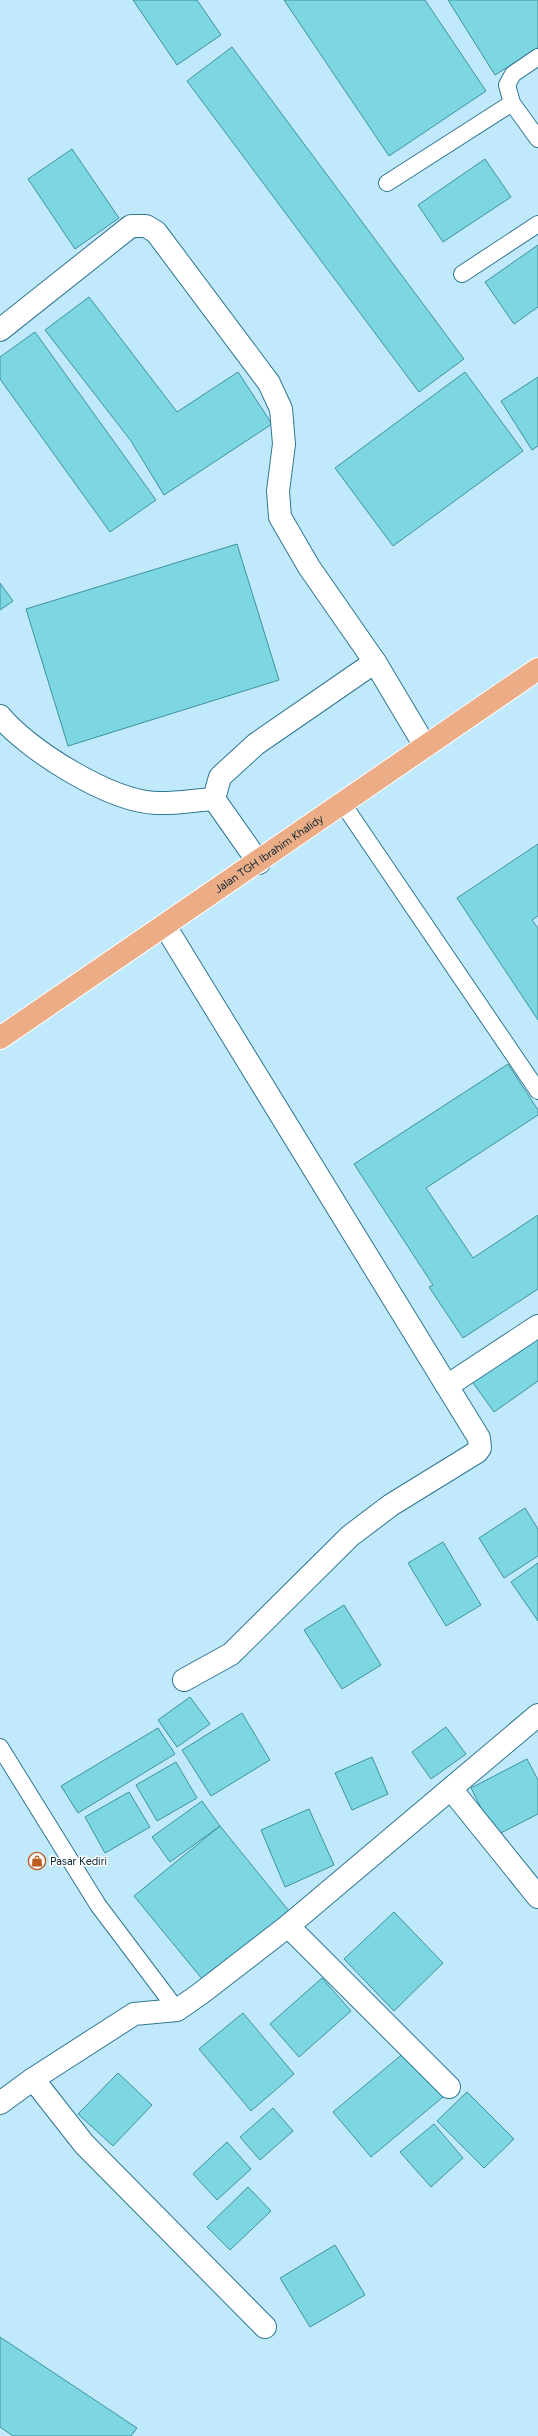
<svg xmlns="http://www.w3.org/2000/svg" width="538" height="2436" font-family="Figtree,sans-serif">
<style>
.building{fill:#7dd7e3;stroke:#3e929d}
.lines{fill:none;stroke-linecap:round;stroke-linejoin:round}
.service-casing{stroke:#307792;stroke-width:18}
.minor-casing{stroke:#307792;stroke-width:24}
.primary-casing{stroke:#fff;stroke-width:24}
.service{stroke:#fff;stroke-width:16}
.minor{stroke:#fff;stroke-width:22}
.primary{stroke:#ecac86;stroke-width:22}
.labels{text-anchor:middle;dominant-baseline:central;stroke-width:3;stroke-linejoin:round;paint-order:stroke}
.street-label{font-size:11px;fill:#05232f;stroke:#fff}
.poi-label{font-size:11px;fill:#05232f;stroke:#fff;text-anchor:start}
</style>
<rect width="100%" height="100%" fill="#c0e9fb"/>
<g class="building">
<polygon points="133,0 197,0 221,35 177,65"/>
<polygon points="284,0 425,0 486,91 389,156"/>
<polygon points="448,0 538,0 538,48 495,75"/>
<polygon points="232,47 464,359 419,392 187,81"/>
<polygon points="72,149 119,218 75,249 28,179"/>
<polygon points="485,159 511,197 443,242 418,205"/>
<polygon points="538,245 538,307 514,324 485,282"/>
<polygon points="89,297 177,412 238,372 272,424 164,495 131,441 45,330"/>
<polygon points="35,332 156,500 110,532 0,379 0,357"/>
<polygon points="465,372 523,451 393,546 335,468"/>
<polygon points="538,377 538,446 532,450 501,401"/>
<polygon points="237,544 279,680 68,746 26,609"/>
<polygon points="0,583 13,601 0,610"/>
<polygon points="538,844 538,916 532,920 538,928 538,1020 457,898"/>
<polygon points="508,1064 538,1110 538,1115 426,1188 473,1258 538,1215 538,1289 463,1338 429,1287 433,1285 354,1164"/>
<polygon points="538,1332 538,1381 494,1412 471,1380"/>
<polygon points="525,1508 538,1529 538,1556 504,1578 479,1538"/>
<polygon points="443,1542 481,1605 446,1626 408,1563"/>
<polygon points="538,1563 538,1621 511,1582"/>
<polygon points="344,1605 381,1665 342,1689 304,1630"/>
<polygon points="190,1697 210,1724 177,1747 158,1720"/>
<polygon points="242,1713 270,1760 211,1796 182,1750"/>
<polygon points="446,1727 466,1754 431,1779 412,1752"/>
<polygon points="158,1728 175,1754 78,1813 61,1786"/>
<polygon points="372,1757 388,1794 352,1810 335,1773"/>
<polygon points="527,1759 538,1780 538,1814 495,1836 471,1788"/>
<polygon points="176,1762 197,1798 157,1821 136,1785"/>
<polygon points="129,1792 150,1827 105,1853 85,1817"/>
<polygon points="202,1801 220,1826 170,1862 152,1837"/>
<polygon points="309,1809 334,1865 285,1887 261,1830"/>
<polygon points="220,1826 293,1916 207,1985 134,1896"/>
<polygon points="394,1912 443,1963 394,2011 344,1959"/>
<polygon points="322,1978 351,2011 299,2057 270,2024"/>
<polygon points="243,2013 294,2074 251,2111 199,2049"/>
<polygon points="405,2052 443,2097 371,2157 333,2112"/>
<polygon points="118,2073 152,2105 113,2146 78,2114"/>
<polygon points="467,2092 514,2139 484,2168 437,2121"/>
<polygon points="273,2108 293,2131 260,2160 240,2137"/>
<polygon points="434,2124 463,2158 431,2187 400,2152"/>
<polygon points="227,2142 251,2169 217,2200 193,2174"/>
<polygon points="248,2187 271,2211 230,2250 207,2227"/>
<polygon points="335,2245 365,2295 310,2327 280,2278"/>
<polygon points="0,2337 137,2428 131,2436 13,2436 0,2427"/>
</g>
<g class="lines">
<defs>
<g id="service">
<polyline points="538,57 513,74 507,85 512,103 538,139"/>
<polyline points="387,183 512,103"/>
<polyline points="462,274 538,224"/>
<polyline points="343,804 538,1091"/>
<polyline points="0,1747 98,1905 177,2010"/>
</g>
<g id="minor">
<polyline points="0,330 131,226 146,226 156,232 269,383 281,409 284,444 278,491 280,517 309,567 375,662 425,746"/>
<path d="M0 716C29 751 110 801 156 803 175 804 195 800 214 799"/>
<polyline points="259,863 214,799 220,777 256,744 375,662"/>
<polyline points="165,926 447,1386 538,1326"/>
<polyline points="184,1680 231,1654 350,1536 391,1505 477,1452 480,1448 479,1438 447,1386"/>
<polyline points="451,1789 538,1897"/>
<polyline points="288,1926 449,2087"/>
<polyline points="33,2079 84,2144 265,2327"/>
<polyline points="0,2103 33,2079 134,2014 177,2010 200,1994 288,1926 538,1715"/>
</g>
<g id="primary">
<path id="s1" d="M0 1038 538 669"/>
</g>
</defs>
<use href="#service" class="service-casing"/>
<use href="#minor" class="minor-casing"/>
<use href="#primary" class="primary-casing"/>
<use href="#service" class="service"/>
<use href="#minor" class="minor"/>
<use href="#primary" class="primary"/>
</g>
<defs>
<symbol id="shop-ring" viewBox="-11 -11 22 22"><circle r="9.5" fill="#fff" stroke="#be5c21" stroke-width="1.5"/><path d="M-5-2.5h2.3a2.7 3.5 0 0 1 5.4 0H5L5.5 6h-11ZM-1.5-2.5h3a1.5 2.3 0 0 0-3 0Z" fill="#be5c21"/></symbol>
</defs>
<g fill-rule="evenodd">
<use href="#shop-ring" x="27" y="1851" width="20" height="20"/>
</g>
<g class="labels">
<g class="street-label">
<text stroke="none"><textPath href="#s1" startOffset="326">Jalan TGH Ibrahim Khalidy</textPath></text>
</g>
<g class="poi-label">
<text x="50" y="1861">Pasar Kediri</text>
</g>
</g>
</svg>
